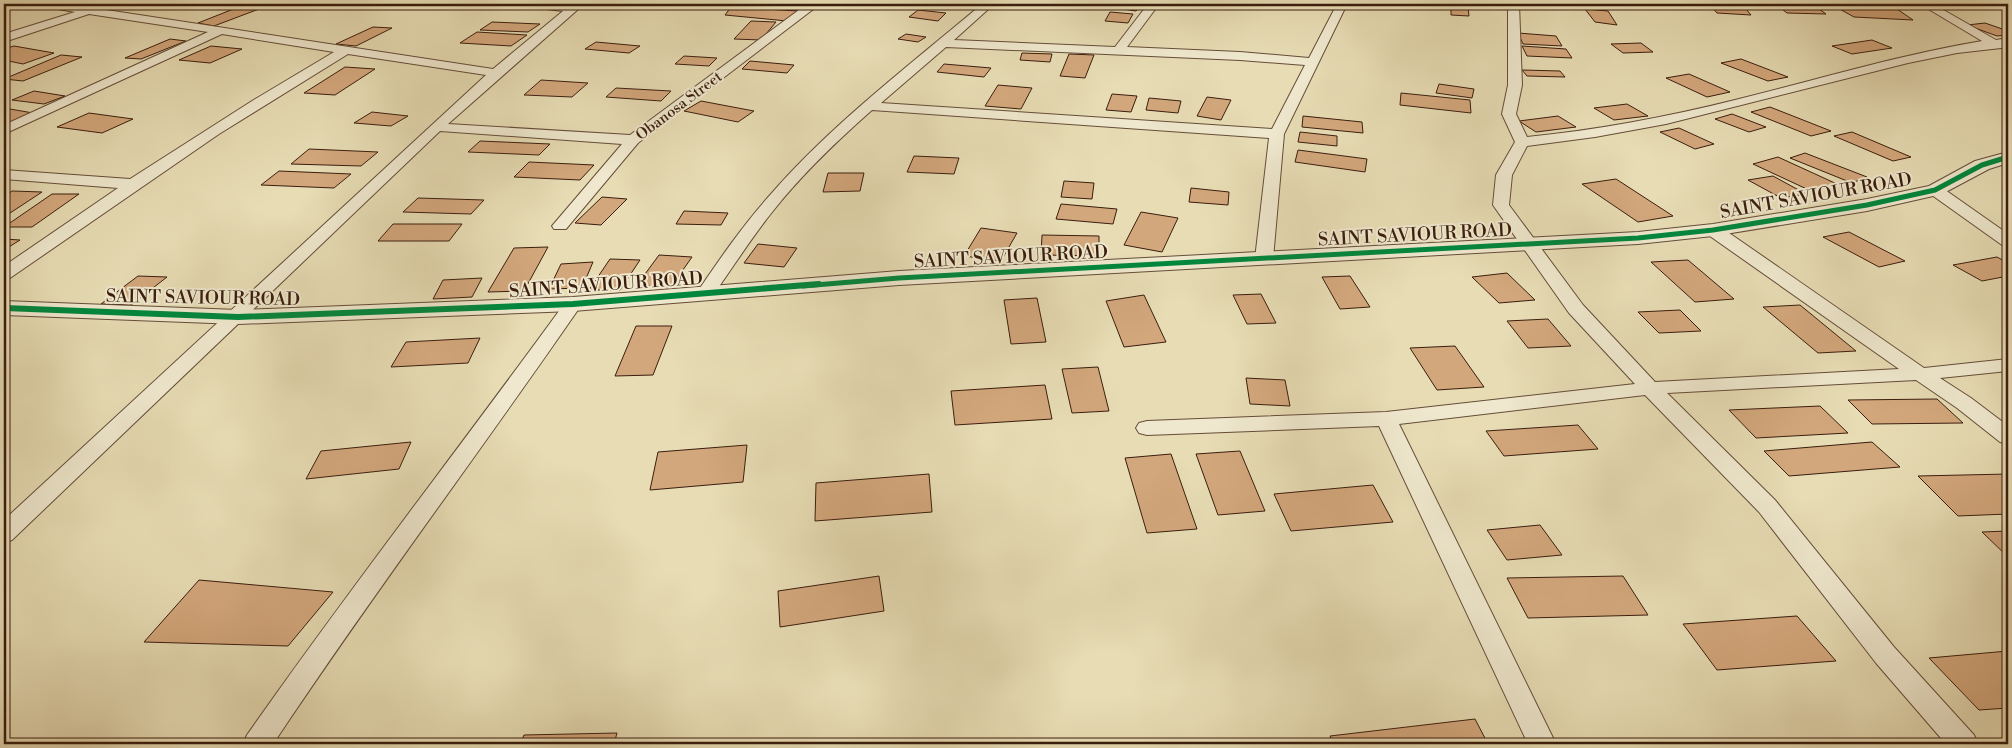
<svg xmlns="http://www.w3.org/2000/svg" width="2012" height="748" font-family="'Libre Bodoni',serif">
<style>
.building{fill:#d3a77c;stroke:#3a1d0e}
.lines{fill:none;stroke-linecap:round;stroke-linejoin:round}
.minor-casing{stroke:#654d38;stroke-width:2}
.tertiary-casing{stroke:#654d38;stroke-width:2}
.minor{fill:#efe8ce;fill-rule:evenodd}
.tertiary{fill:#efe8ce;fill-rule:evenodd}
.cycleway-far1-casing{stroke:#efe8ce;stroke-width:8}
.cycleway-casing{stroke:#efe8ce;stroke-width:9}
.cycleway-far1{stroke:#00873e;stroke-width:5}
.cycleway{stroke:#00873e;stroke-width:6}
.labels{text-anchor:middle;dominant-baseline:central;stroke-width:4;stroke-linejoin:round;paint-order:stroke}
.far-street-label{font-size:15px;fill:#3a1d0e;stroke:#efe8ce}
.street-label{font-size:18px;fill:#3a1d0e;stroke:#efe8ce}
</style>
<rect width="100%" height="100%" fill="#e7dcb4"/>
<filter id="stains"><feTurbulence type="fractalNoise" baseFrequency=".004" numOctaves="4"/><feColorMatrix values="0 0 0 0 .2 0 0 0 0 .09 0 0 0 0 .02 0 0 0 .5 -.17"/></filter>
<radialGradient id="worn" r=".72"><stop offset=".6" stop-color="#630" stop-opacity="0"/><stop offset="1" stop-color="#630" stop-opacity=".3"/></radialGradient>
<g class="building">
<polygon points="1112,4 1143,4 1136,11 1109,7"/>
<polygon points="1451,5 1468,7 1469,16 1451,15"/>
<polygon points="1777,5 1815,6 1826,14 1787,13"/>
<polygon points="241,6 259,9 214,26 198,23"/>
<polygon points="731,7 799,11 787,21 725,15"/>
<polygon points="1712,7 1746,9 1751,15 1717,13"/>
<polygon points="1836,7 1897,9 1913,20 1854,17"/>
<polygon points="1585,9 1608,11 1617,25 1595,22"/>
<polygon points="918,10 946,13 938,21 909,17"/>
<polygon points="1110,12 1133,14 1128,23 1105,21"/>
<polygon points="751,21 776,22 761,40 734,39"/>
<polygon points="492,22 540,24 528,32 480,30"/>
<polygon points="1985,23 2008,31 2008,35 1997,36 1967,25"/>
<polygon points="373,27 392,28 356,46 336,44"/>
<polygon points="477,32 527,35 511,46 460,43"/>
<polygon points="1518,33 1556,36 1562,46 1523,44"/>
<polygon points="906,34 926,37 918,42 898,39"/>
<polygon points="170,39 186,41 141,59 125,58"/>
<polygon points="1872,40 1892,48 1852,54 1832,46"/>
<polygon points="596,42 640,46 629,53 585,49"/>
<polygon points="1641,43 1653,52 1623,53 1611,44"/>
<polygon points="14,46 54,53 23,64 4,60 4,49"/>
<polygon points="211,46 242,49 210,63 179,60"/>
<polygon points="1522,46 1566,49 1572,58 1527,56"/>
<polygon points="1022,53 1052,54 1050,62 1020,60"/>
<polygon points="1069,54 1094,55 1085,78 1060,76"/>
<polygon points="61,55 82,57 23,81 4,79"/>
<polygon points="684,56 717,58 709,66 675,64"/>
<polygon points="1741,59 1788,77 1768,81 1721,63"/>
<polygon points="750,61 794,65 787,73 742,69"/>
<polygon points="944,64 991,68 984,77 937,72"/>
<polygon points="345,67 375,69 335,95 304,93"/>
<polygon points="1522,70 1560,71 1565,77 1527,76"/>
<polygon points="1689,74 1730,92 1707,97 1666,78"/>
<polygon points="541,80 588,83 572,97 524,95"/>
<polygon points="1439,84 1474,89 1472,98 1436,93"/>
<polygon points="998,85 1032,88 1021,109 985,106"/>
<polygon points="616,88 671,91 661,101 606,97"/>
<polygon points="34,91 65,96 44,104 12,100"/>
<polygon points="1401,93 1470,100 1471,113 1400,105"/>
<polygon points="1112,94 1137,96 1131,112 1106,110"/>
<polygon points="1207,97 1231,100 1221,120 1197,116"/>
<polygon points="1149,98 1181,101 1178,113 1146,110"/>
<polygon points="701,101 754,111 738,122 684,111"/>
<polygon points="1627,104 1648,116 1614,120 1594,108"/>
<polygon points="1770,107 1831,131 1811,136 1751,112"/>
<polygon points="4,108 39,114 10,126 4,124"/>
<polygon points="372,112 408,116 391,126 354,123"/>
<polygon points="89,113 133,119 102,133 57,127"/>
<polygon points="1732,114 1766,127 1749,132 1715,119"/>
<polygon points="1303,116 1362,122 1363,133 1302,127"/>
<polygon points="1558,116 1576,127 1536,132 1519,121"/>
<polygon points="1679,128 1714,144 1695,149 1660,132"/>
<polygon points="1300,132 1337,136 1337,146 1298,142"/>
<polygon points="1852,132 1911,157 1893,161 1834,136"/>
<polygon points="480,141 550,144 539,155 468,152"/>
<polygon points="309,149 378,152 361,166 291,164"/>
<polygon points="1298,150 1367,159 1365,172 1295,162"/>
<polygon points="1805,153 1867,177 1852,183 1790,158"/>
<polygon points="914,156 959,158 954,174 907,172"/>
<polygon points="1778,157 1837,184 1811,191 1753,164"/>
<polygon points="529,162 594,165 580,180 514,177"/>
<polygon points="279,171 351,174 334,188 261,185"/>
<polygon points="828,173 864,173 860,191 823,192"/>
<polygon points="1773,176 1806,194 1781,198 1748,180"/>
<polygon points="1616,179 1673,216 1638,222 1582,184"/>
<polygon points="1064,181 1094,183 1092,199 1061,197"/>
<polygon points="1191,188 1229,192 1228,205 1189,202"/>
<polygon points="12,191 42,192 4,217 4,197"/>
<polygon points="52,194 79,194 32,227 4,227"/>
<polygon points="602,197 627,199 601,225 575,223"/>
<polygon points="418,198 484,200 471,214 403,212"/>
<polygon points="1061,204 1117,209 1113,224 1056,219"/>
<polygon points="684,211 728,213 721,225 676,224"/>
<polygon points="1141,212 1178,218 1162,252 1124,245"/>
<polygon points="393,224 462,224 449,241 378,241"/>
<polygon points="981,228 1017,233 1001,261 964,256"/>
<polygon points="1849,232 1905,261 1879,267 1823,237"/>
<polygon points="1042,235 1099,236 1099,256 1041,255"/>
<polygon points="4,239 20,240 4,250"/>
<polygon points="758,244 797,248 784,267 744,263"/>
<polygon points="548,247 524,291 488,292 514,248"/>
<polygon points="659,255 692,257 671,287 637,285"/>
<polygon points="1997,257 2008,263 2008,276 1982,281 1953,265"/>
<polygon points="610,259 640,260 620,290 589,290"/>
<polygon points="1688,260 1734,299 1695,302 1651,262"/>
<polygon points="593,262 582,288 549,289 561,264"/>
<polygon points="1507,273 1535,300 1499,303 1472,277"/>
<polygon points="138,276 167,277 131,305 101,304"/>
<polygon points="1350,276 1370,307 1340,309 1322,277"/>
<polygon points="482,278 472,297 433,299 443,280"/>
<polygon points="1261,294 1276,323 1247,324 1233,295"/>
<polygon points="1144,295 1166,342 1124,347 1106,301"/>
<polygon points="1037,298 1046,342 1011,344 1004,300"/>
<polygon points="1800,305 1856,351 1818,353 1763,307"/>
<polygon points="1680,310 1701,331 1659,333 1638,312"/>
<polygon points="1548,319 1571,346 1528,348 1507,321"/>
<polygon points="636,326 672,326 653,375 615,376"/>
<polygon points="480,338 468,363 391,367 406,342"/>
<polygon points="1455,346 1484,387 1437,390 1410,348"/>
<polygon points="1098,367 1109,411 1072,413 1062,369"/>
<polygon points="1246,378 1285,380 1290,406 1250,404"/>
<polygon points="1045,385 1052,419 955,425 951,391"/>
<polygon points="1937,399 1963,423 1872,424 1848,400"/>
<polygon points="1820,406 1848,433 1756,438 1729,410"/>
<polygon points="1578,425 1598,449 1504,456 1486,431"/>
<polygon points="411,442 399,469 306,479 321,451"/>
<polygon points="1872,442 1900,467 1789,476 1764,451"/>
<polygon points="747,445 743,482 650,490 658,452"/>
<polygon points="1240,451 1265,511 1218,515 1196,454"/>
<polygon points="1171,454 1197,529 1147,533 1125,458"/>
<polygon points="929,474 932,512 815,521 816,483"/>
<polygon points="2008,474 2008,514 1958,516 1918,476"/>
<polygon points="1373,485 1393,522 1291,531 1274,494"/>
<polygon points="1540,525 1562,555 1507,560 1487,530"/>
<polygon points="2008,531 2008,557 1982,532"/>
<polygon points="879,576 884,611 780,627 778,591"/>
<polygon points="1623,576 1648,615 1528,618 1507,578"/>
<polygon points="199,580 333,592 288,646 144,642"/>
<polygon points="1797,616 1836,661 1717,670 1683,624"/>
<polygon points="2008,651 2008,708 1979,710 1929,658"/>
<polygon points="1475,719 1488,744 1334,744 1330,736"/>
<polygon points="617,733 614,744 520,744 524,735"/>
<polygon points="1171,740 1219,744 1171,744"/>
</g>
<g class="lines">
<defs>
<g id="minor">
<polygon points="42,4 67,4 493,69 563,11 530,7 525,4 570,5 584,4 448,124 630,135 807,4 820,4 638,143 566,229 554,229 552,226 622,144 440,131 12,540 4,543 4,520 486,75 348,54 219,134 10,278 4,279 4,266 118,188 4,179 4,170 130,179 252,101 334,52 222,34 4,134 4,125 208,32 89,14 4,42 4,34 75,12 47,7"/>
<path d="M982 4H994L954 40 1115 47 1148 4H1159L1127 47 1240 52 1309 58 1337 4H1347L1284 134 1273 259 1270 263 1264 264 1258 263 1255 259 1269 138 872 110C837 141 802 174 773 211 751 238 732 269 711 298L705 299 699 298 696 294C719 260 743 225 771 194 833 123 910 65 982 4ZM946 47 1240 60 1305 65 1272 129 881 103Z"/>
<path d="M1508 4H1519L1522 85 1516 114 1527 137C1597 130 1667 117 1735 100 1817 80 1898 55 1982 41L1920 4H1933L1996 40 2008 38V46L2001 48 1957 53 1908 63 1666 124 1595 137 1527 146 1512 175 1509 205 1583 305 1655 382 1899 369 1707 234 1705 230 1707 226H1719L1924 368 2008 359V371L1940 378 1971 398 2008 426V444L2000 442 1957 408 1916 380 1667 393 1775 500 1894 647 1974 735 1978 744H1946L1876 663 1759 512 1645 395 1399 424 1556 744H1528L1379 426 1147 435 1139 433 1136 428 1139 423 1147 421 1386 412 1635 384 1569 313 1493 205 1496 175 1515 142 1502 114 1508 85Z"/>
<polygon points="1935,185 1941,187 2008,234 2008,246 2002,245 1929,193 1927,190 1929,187"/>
<path d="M573 299 579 300 582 304C480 452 372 595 273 744H243L247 735C350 588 461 446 567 300Z"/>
</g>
<polygon id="tertiary" points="2008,152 2008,163 1989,169 1942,194 1867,211 1713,236 1638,244 899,285 573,311 238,324 4,315 4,301 238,310 573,297 899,271 1638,232 1713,224 1867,199 1929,186 1975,161"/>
</defs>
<use href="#minor" class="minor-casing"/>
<use href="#tertiary" class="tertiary-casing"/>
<use href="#minor" class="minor"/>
<use href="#tertiary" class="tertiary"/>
<defs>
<polyline id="cycleway-far1" points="803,286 899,278 1638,238 1713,230 1867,205 1935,190 1982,165 2008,157"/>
<polyline id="cycleway" points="4,308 238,317 573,304 819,284"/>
</defs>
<use href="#cycleway-far1" class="cycleway-far1-casing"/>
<use href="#cycleway" class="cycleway-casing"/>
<use href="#cycleway-far1" class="cycleway-far1"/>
<use href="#cycleway" class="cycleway"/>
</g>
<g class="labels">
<g class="far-street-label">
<text transform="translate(679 106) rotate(-37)">Obanosa Street</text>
</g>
<g class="street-label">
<text transform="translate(1816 196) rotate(-10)">SAINT SAVIOUR ROAD</text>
<text transform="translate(1415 235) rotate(-3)">SAINT SAVIOUR ROAD</text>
<text transform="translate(1011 257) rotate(-3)">SAINT SAVIOUR ROAD</text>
<text transform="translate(606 285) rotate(-4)">SAINT SAVIOUR ROAD</text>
<text transform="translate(203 298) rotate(1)">SAINT SAVIOUR ROAD</text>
</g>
</g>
<rect width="2012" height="748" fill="none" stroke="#e7dcb4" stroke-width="20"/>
<rect x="5" y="5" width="2002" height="738" fill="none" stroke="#3a1d0e" stroke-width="2.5"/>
<rect x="10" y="10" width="1992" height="728" fill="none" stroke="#3a1d0e"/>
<rect width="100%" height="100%" filter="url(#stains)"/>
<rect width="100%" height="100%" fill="url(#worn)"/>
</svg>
